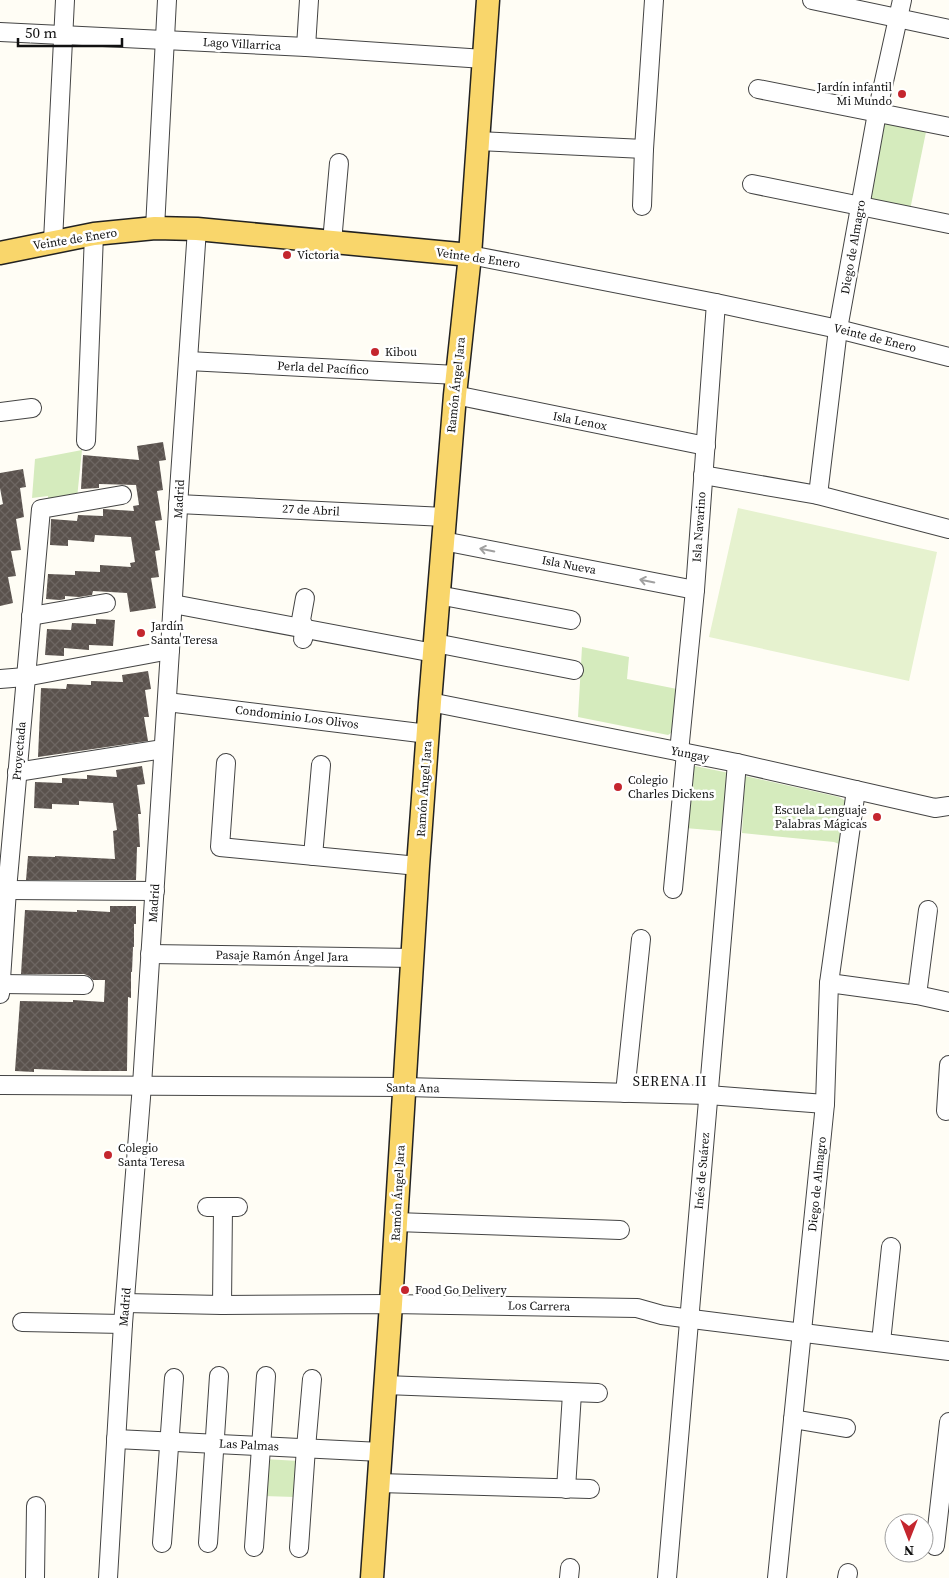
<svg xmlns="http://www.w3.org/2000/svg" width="949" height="1578" font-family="'Source Serif 4',serif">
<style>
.grass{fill:#d5ebbd}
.pitch{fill:#e6f2cf}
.building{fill:url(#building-cross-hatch)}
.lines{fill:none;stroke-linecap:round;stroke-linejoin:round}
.minor-casing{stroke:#444;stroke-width:20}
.major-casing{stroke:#222;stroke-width:25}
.minor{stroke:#fff;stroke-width:18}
.major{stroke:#f9d66b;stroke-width:22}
.oneway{stroke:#a0a0a0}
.poi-dot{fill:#c4262e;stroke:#fff;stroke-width:2}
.labels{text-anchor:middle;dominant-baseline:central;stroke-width:5;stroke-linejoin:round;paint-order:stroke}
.street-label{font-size:12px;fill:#111;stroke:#fff}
.poi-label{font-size:12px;fill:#111;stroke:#fff;text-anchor:start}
.neighbourhood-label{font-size:14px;letter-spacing:1px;fill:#111;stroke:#fff}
</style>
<defs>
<pattern id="building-cross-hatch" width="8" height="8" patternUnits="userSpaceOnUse" patternTransform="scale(1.25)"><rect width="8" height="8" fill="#5a524d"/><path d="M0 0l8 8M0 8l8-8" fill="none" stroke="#6d6662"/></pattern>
</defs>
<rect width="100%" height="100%" fill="#fffdf5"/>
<g class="grass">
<polygon points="883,118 927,127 910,210 868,202"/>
<polygon points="82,450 77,498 48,504 48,496 32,498 35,459"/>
<polygon points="582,647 629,657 627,679 677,689 671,733 668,735 578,717"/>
<polygon points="690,765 729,773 721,831 685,828"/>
<polygon points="745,776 839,797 846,801 839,844 834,842 742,833"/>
<polygon points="264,1459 299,1461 295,1497 263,1496"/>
</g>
<polygon class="pitch" points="738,508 937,552 909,681 709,637"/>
<g class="building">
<polygon points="163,442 166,460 159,461 163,490 157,491 162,520 155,521 160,550 155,551 159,577 151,578 156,608 130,612 127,593 93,591 92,595 79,597 65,596 65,599 60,600 46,599 48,574 75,575 75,571 100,572 100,565 131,567 130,563 135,562 131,537 95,535 94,542 68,540 68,546 50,545 51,519 77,521 78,515 103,516 103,509 134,511 133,506 139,505 136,485 99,484 99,488 81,489 83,455 139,460 137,446"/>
<polygon points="23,469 26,487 20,488 24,517 16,519 21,550 11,551 16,576 8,577 13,603 0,606 0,505 3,504 0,488 0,473"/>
<polygon points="96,619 115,620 113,646 89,645 89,650 64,648 64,656 45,655 47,629 71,630 72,623 96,624"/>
<polygon points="148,671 151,689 145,690 149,717 144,717 148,741 38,757 41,688 66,689 67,684 91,685 91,681 123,682 122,675"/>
<polygon points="142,766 145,784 137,785 141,814 138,814 140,847 137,847 136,880 26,880 28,856 55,857 55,856 115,859 113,831 117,830 113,803 79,801 79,805 52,804 52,809 34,808 35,782 62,783 62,778 87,779 87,775 117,777 116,770"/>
<polygon points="110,906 136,906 136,924 134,924 134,947 133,947 132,972 131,972 131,998 128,997 127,1071 86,1071 34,1069 34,1072 15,1071 20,1001 73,1002 73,1000 104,1002 105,980 93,980 89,976 84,974 21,974 25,910 77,912 77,910 110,912"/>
</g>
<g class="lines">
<defs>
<g id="minor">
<polyline points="812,0 949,29"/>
<polyline points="0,32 306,47 484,59"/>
<polyline points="306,47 309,0"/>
<polyline points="758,89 949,127"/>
<polyline points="478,141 644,149"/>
<polyline points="752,184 949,224"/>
<polyline points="642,206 644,149 654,0"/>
<polyline points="155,228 167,0"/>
<polyline points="53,241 65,0"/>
<polyline points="332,242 339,163"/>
<polyline points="470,255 716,303 838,329 949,357"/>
<polyline points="188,361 457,375"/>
<polyline points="455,395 706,446"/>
<polyline points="0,412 32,408"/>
<polyline points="86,441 94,234"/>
<polyline points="703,475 818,495 949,529"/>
<polyline points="818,495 838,329 877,113 902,0"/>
<polyline points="178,504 445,517"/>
<polyline points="443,541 695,590"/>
<polyline points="438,595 571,620"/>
<polyline points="173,604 434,653"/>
<polyline points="31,616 106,603"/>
<polyline points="303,639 305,629 301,620 305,598"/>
<polyline points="435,643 574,670"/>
<polyline points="0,679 25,677 170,650"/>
<polyline points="167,702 428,734"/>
<polyline points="430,702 737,763 935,808 949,806"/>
<polyline points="679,752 695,590 716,303"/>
<polyline points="226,763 220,847 418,866"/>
<polyline points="17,772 163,749"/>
<polyline points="313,856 321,765"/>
<polyline points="673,889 686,753"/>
<polyline points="7,890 155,891"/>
<polyline points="150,954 413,958"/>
<polyline points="829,983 917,995 949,1002"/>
<polyline points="1,984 84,985"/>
<polyline points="0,994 7,890 41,509 122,495"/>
<polyline points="917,995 928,910"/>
<polyline points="0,1085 405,1087 708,1095 825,1104"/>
<polyline points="625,1093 641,939"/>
<polyline points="946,1111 949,1065"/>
<polyline points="207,1207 238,1207"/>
<polyline points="396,1222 620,1230"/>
<polyline points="125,1303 222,1305 391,1304 637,1308 662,1315 676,1317 949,1351"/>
<polyline points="222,1305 223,1207"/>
<polyline points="22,1322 123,1324"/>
<polyline points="881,1342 891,1247"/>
<polyline points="385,1385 598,1393"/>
<polyline points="793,1419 846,1428"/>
<polyline points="116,1439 381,1452"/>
<polyline points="379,1483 590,1489"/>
<polyline points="566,1489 572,1393"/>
<polyline points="162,1543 174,1378"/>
<polyline points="208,1543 219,1376"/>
<polyline points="935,1546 949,1422"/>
<polyline points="254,1547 266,1376"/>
<polyline points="299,1548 306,1448 312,1379"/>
<polyline points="35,1578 36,1506"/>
<polyline points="108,1578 123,1324 142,1085 170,650 179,491 197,229"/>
<polyline points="569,1578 570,1568"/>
<polyline points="667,1578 737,763"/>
<polyline points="777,1578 825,1104 829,983 856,790"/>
<polyline points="847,1578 848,1573"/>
</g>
<g id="major">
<polyline points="0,253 94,234 155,228 197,229 470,255"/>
<polyline points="372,1578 391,1304 418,866 430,702 455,395 470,255 488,0"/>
</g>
</defs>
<use href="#minor" class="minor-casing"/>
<use href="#major" class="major-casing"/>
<use href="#minor" class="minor"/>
<use href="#major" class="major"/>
</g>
<defs><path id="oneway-shaft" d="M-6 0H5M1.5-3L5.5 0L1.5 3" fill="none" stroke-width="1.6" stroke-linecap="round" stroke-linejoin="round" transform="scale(1.25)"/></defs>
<g class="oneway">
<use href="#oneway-shaft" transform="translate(487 550) rotate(-169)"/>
<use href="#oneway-shaft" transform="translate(647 581) rotate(-169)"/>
</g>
<g class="poi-dot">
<circle cx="902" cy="94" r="5"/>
<circle cx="287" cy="255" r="5"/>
<circle cx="375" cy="352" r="5"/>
<circle cx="141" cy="633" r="5"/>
<circle cx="618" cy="787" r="5"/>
<circle cx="877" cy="817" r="5"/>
<circle cx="108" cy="1155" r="5"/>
<circle cx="405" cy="1290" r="5"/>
</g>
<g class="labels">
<g class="street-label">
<text transform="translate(242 44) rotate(3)">Lago Villarrica</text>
<text transform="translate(75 239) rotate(-9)">Veinte de Enero</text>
<text transform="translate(853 247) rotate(-80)">Diego de Almagro</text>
<text transform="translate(478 258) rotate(8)">Veinte de Enero</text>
<text transform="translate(875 338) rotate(14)">Veinte de Enero</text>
<text transform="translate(323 368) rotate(3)">Perla del Pacífico</text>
<text transform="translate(456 385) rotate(-84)">Ramón Ángel Jara</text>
<text transform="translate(580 421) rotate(11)">Isla Lenox</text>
<text transform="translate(179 499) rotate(-87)">Madrid</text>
<text transform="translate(311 510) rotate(3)">27 de Abril</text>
<text transform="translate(699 527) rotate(-86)">Isla Navarino</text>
<text transform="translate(569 565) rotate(11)">Isla Nueva</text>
<text transform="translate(297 717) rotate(7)">Condominio Los Olivos</text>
<text transform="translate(19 751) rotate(-85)">Proyectada</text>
<text transform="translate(690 754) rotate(11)">Yungay</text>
<text transform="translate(424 789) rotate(-86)">Ramón Ángel Jara</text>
<text transform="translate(154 903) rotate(-86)">Madrid</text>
<text transform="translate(282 956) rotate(1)">Pasaje Ramón Ángel Jara</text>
<text transform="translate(413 1088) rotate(1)">Santa Ana</text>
<text transform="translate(702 1171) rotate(-85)">Inés de Suárez</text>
<text transform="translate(817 1184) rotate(-84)">Diego de Almagro</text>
<text transform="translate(398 1193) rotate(-87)">Ramón Ángel Jara</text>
<text transform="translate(539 1306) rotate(1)">Los Carrera</text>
<text transform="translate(125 1307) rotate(-85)">Madrid</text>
<text transform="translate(249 1445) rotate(3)">Las Palmas</text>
</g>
<g class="poi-label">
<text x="892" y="87" text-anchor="end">Jardín infantil<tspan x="892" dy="14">Mi Mundo</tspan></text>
<text x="297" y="255">Victoria</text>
<text x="385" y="352">Kibou</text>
<text x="151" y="626">Jardín<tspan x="151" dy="14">Santa Teresa</tspan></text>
<text x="628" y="780">Colegio<tspan x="628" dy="14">Charles Dickens</tspan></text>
<text x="867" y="810" text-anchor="end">Escuela Lenguaje<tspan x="867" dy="14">Palabras Mágicas</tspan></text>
<text x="118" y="1148">Colegio<tspan x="118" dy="14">Santa Teresa</tspan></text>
<text x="415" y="1290">Food Go Delivery</text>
</g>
<g class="neighbourhood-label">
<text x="670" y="1081">SERENA II</text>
</g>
</g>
<g transform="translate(909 1538) rotate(180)"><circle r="24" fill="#ffffff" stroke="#a0a0a0"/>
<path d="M0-4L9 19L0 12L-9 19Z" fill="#c4262e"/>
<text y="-8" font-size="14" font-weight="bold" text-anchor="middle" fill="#111111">N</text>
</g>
<path d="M18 38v8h104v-8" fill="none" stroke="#111111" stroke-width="2.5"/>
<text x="25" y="38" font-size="15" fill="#111111" stroke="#ffffff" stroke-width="4" paint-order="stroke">50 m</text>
</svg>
